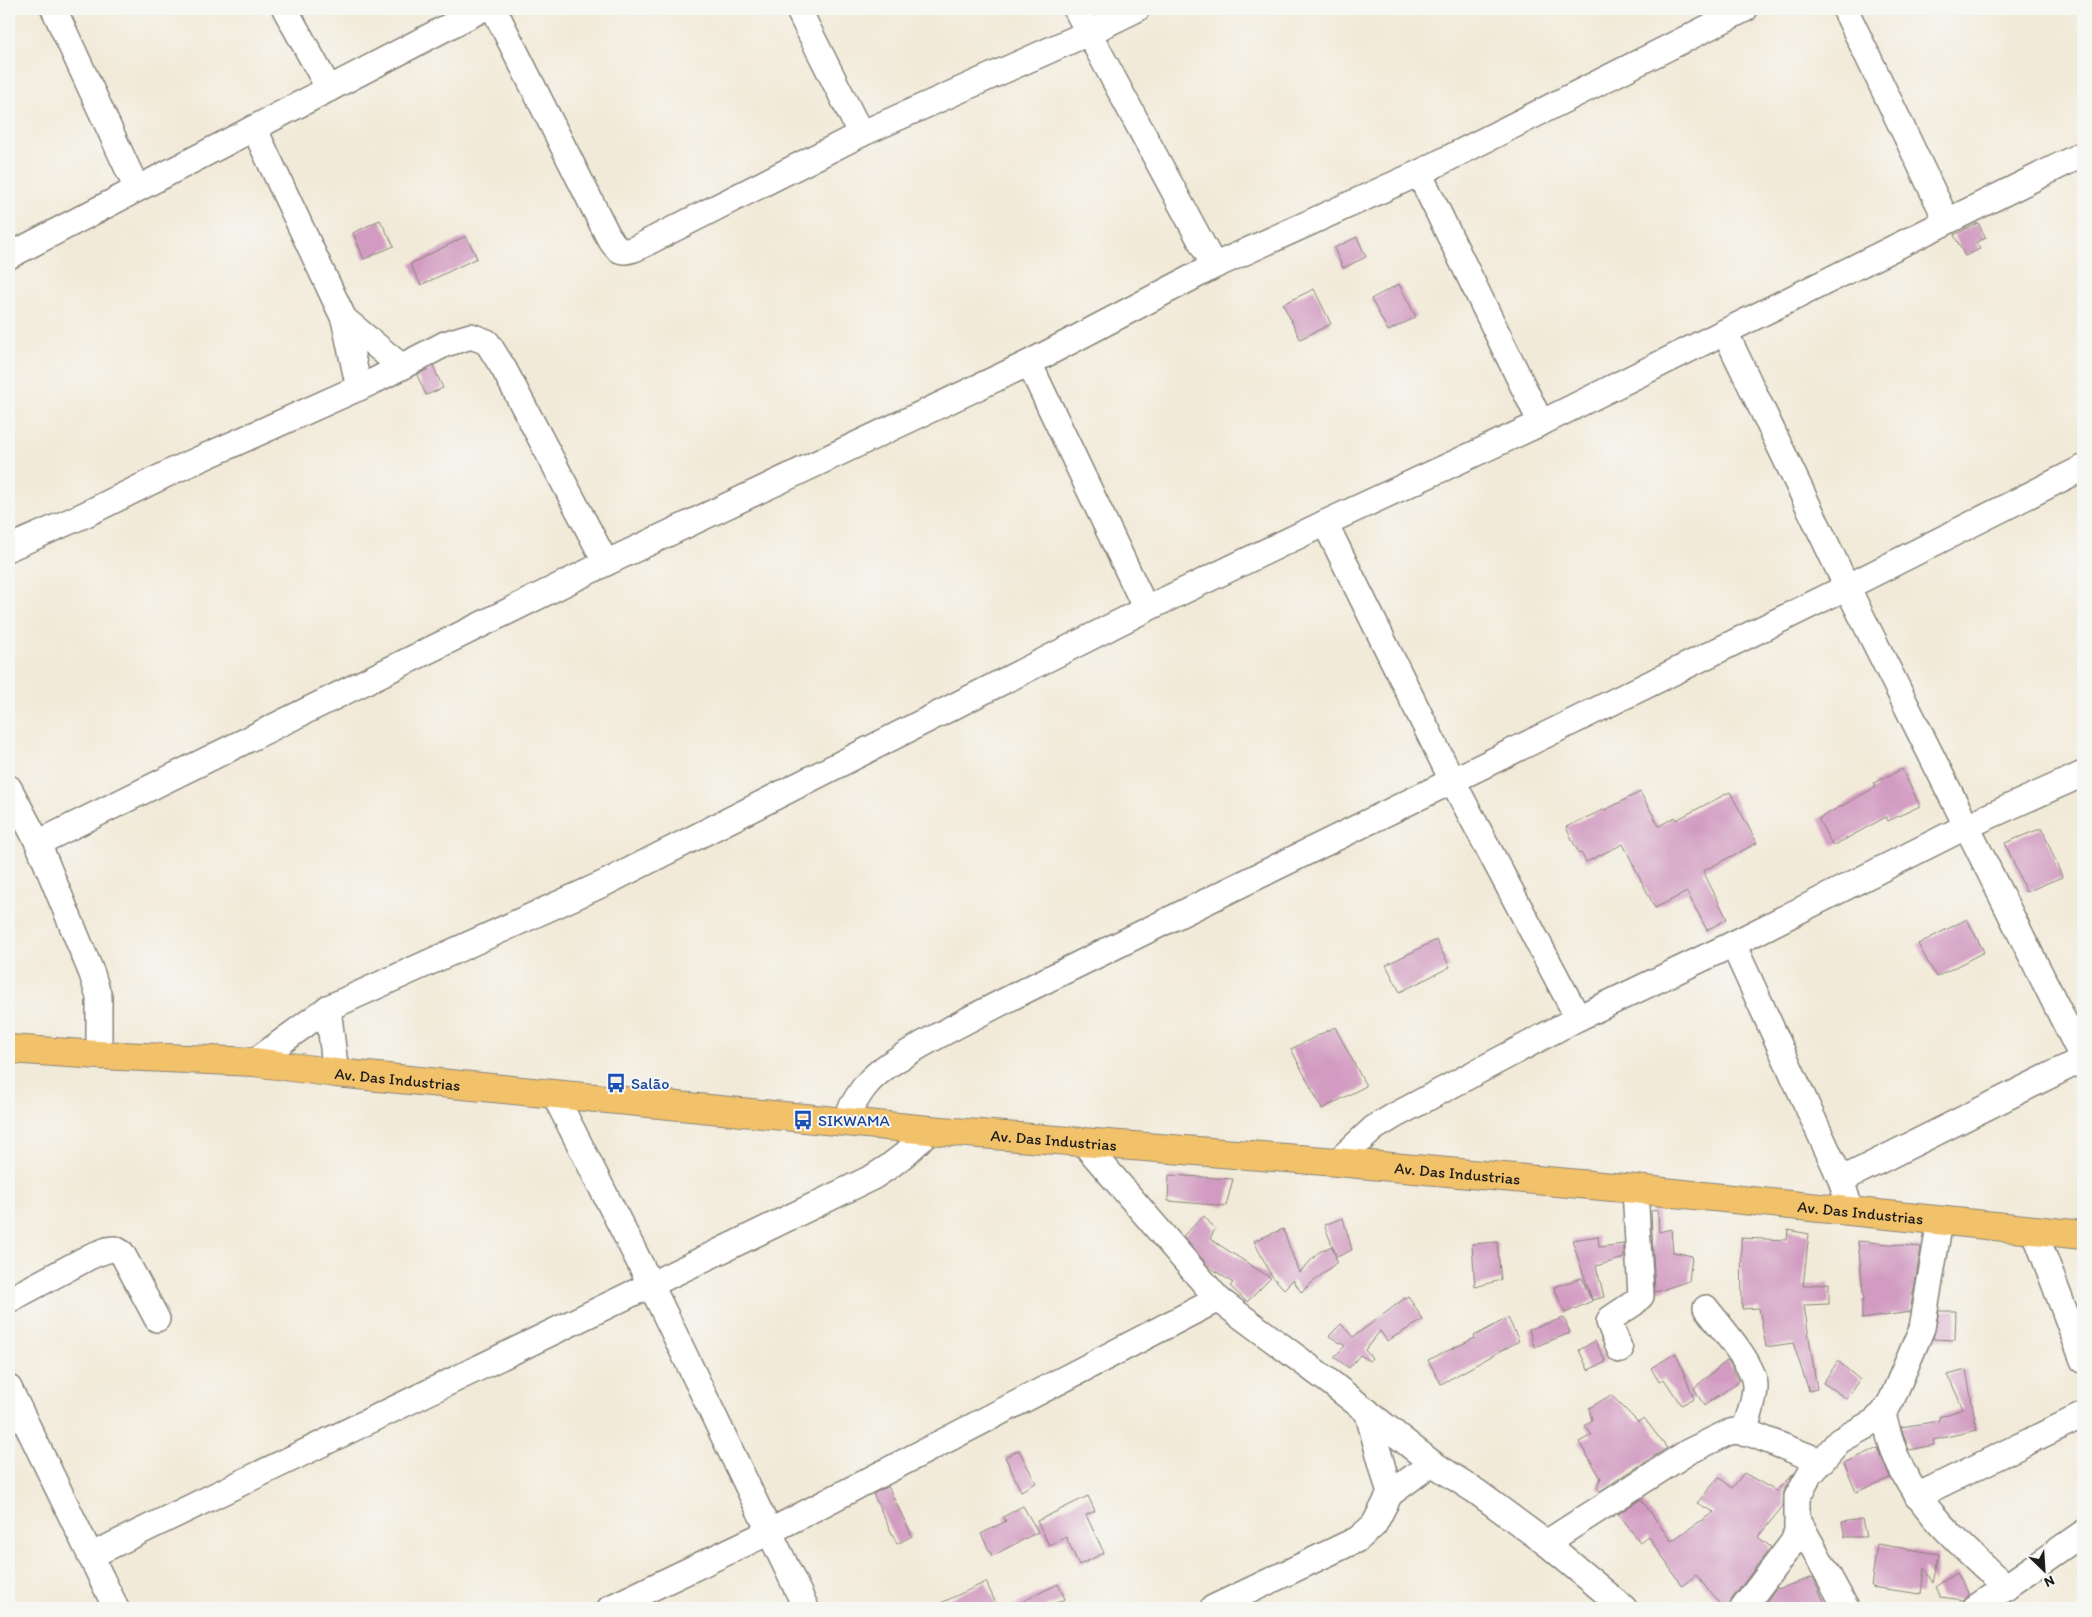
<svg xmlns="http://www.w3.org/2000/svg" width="2092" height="1617" font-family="Itim,sans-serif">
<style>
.building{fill:#d29bc1}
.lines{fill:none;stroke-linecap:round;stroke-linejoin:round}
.minor-casing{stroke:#87837a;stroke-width:28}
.major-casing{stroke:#87837a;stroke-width:30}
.minor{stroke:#fff;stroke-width:25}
.major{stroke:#f2c26a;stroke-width:28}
.labels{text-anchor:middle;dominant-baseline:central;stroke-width:4;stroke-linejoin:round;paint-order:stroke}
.street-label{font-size:16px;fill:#1c1c1c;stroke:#f6f6f2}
.transit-label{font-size:16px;fill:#164399;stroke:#f6f6f2;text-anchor:start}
</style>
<rect width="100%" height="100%" fill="#f6f6f2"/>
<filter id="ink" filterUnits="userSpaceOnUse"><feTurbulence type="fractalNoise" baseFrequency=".02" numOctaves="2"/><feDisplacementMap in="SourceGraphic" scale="10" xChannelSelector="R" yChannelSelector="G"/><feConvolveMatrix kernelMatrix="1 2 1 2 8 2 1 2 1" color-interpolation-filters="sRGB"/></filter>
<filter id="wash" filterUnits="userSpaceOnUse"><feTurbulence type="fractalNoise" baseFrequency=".0096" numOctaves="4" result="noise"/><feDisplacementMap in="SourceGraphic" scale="20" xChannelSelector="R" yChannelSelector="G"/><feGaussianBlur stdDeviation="1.12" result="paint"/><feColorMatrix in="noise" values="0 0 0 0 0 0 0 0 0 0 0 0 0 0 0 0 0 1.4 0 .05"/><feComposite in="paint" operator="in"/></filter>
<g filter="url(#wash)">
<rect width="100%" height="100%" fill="#f2ead8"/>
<g id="blocks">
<g class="building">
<polygon points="380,220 394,246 364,259 353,233"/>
<polygon points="1978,223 1986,238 1976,242 1980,249 1965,256 1954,235"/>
<polygon points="466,236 477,258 421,285 410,264"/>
<polygon points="1357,237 1366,257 1343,268 1334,248"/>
<polygon points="1399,284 1416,317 1388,331 1371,299"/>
<polygon points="1314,289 1331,324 1300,339 1283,304"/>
<polygon points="433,366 443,388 426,395 417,375"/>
<polygon points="1902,769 1920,806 1888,821 1886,817 1833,846 1818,819 1876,787 1874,783"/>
<polygon points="1640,792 1659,826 1675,817 1676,820 1730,792 1757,843 1703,871 1727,919 1707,930 1687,892 1655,908 1623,844 1586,862 1581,853 1579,854 1566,827 1605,809 1605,810"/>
<polygon points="2042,828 2062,877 2026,892 2005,843"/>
<polygon points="1967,919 1984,952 1936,977 1918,944"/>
<polygon points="1436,940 1450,967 1400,992 1386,965"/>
<polygon points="1335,1027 1366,1086 1322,1109 1291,1049"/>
<polygon points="1169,1175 1233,1179 1226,1206 1168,1201"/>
<polygon points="1658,1210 1659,1232 1671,1229 1673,1252 1692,1256 1689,1281 1655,1292 1651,1211"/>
<polygon points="1204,1216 1215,1229 1210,1239 1271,1278 1247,1302 1230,1286 1233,1283 1208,1266 1183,1236"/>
<polygon points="1343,1218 1352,1250 1337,1257 1324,1225"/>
<polygon points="1283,1229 1299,1273 1319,1252 1332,1246 1337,1262 1301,1292 1293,1280 1284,1289 1271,1275 1254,1241"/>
<polygon points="1788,1230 1809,1234 1803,1286 1829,1283 1829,1304 1804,1305 1817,1389 1809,1391 1793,1343 1766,1347 1759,1308 1742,1309 1741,1238 1787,1240"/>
<polygon points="1598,1236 1599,1247 1624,1244 1624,1258 1596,1266 1604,1297 1592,1300 1572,1240"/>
<polygon points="1858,1241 1921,1247 1910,1312 1862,1319 1862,1301 1864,1301"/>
<polygon points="1497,1242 1501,1280 1475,1287 1472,1244"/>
<polygon points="1582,1278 1592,1301 1565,1313 1554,1287"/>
<polygon points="1408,1296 1423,1320 1387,1341 1380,1331 1365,1350 1372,1358 1369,1361 1360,1355 1349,1368 1334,1357 1345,1346 1329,1336 1341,1324 1353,1337"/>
<polygon points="1939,1311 1956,1311 1955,1340 1933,1339"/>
<polygon points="1508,1318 1519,1341 1441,1384 1428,1360 1475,1338 1474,1336"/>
<polygon points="1564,1318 1570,1333 1534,1347 1529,1329"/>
<polygon points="1595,1341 1606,1362 1588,1370 1579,1350"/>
<polygon points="1676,1353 1694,1399 1681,1405 1664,1379 1659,1382 1651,1368"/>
<polygon points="1728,1360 1739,1381 1704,1406 1694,1388"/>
<polygon points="1838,1361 1860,1380 1847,1399 1823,1383"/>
<polygon points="1966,1370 1977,1430 1933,1440 1934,1445 1909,1450 1901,1427 1939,1421 1939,1417 1963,1409 1948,1375"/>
<polygon points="1611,1395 1638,1422 1644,1418 1667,1448 1600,1491 1597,1488 1601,1478 1579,1442 1592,1435 1585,1426 1592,1420 1589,1408"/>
<polygon points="1878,1448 1890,1478 1856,1492 1844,1463"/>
<polygon points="1019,1450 1036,1483 1021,1491 1005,1457"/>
<polygon points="1744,1473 1776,1491 1794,1473 1784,1490 1783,1506 1758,1537 1771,1547 1732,1599 1729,1608 1723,1608 1696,1575 1682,1586 1648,1536 1640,1542 1618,1514 1641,1499 1671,1541 1714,1512 1697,1503 1719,1477 1732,1488"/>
<polygon points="888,1486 912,1536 897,1544 873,1494"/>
<polygon points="1088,1496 1095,1511 1086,1515 1104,1553 1079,1565 1066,1537 1049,1545 1037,1521"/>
<polygon points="1023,1506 1038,1532 992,1556 981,1534 1006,1521 1003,1517"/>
<polygon points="1862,1519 1866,1537 1845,1537 1842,1522"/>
<polygon points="1877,1544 1939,1554 1933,1583 1924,1568 1921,1594 1871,1587"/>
<polygon points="1956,1573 1969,1594 1964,1600 1940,1597 1935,1587"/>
<polygon points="1813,1577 1827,1608 1772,1608 1766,1602 1777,1587 1778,1589"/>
<polygon points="986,1582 998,1608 930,1608"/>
<polygon points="1058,1584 1065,1599 1044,1608 1009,1608"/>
</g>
</g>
</g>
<g filter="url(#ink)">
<use href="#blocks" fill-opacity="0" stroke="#87837a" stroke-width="1"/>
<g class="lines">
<defs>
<g id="minor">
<polyline points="54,9 137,189"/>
<polyline points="285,9 329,89"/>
<path d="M494 9 608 236C611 240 614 246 618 249 628 256 647 242 656 238L861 134 1088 33 1137 9"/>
<polyline points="798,9 861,134"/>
<polyline points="1076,9 1214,266"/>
<polyline points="1845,9 1947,221"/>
<polyline points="254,128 344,319 359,388"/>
<polyline points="1419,173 1541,423"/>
<polyline points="9,256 482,9"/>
<polyline points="344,319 402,367"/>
<polyline points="1725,332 1847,587 2083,1059"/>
<polyline points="1029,363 1146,609"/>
<polyline points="1325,523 1452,780 1578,1018"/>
<polyline points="9,548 82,516 173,471 374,381 445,344 471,336 487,342 504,369 606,563"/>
<polyline points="9,788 38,843 92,974 99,997 99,1055"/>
<polyline points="38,843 606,563 1029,363 1214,266 1419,173 1745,9"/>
<polyline points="1733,944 1841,1180 1851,1211"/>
<polyline points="328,1008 336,1073"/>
<polyline points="254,1062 328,1008 605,883 1146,609 1325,523 1541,423 2083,154"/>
<polyline points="554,1094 651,1285 806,1608"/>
<path d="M844 1121C851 1108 857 1096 866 1085 881 1067 903 1056 923 1044 955 1026 989 1009 1022 992L1847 587 2083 468"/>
<polyline points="1082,1141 1218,1299 1331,1383 1432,1463 1477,1492 1546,1543 1624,1608"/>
<polyline points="1337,1162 1374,1128 1394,1116 1578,1018 1733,944 1967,826 2083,774"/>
<polyline points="1841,1180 2083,1059"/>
<polyline points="2034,1230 2083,1360"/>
<polyline points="9,1300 91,1256 107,1250 115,1249 122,1253 157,1319"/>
<path d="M1706 1308C1719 1325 1755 1365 1755 1386 1755 1401 1748 1418 1744 1432"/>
<polyline points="1620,1350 1609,1322 1610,1319 1634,1303 1641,1296 1635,1189"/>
<polyline points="9,1388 116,1608"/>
<polyline points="1367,1411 1390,1494"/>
<path d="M1882 1413C1889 1433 1893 1454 1903 1472 1927 1517 1969 1552 2006 1587"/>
<polyline points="1917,1496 2083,1415"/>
<polyline points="1798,1520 1846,1608"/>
<polyline points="1546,1543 1688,1452 1727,1433 1734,1431 1749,1433 1820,1461"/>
<path d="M90 1556 873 1177C895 1164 912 1150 929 1130"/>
<polyline points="610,1608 769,1532 1218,1299"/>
<polyline points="1213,1608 1358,1539 1374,1525 1390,1494 1432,1463"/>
<polyline points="1743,1608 1793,1542 1797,1532 1797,1497 1809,1476 1839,1441 1875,1421 1887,1408 1892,1399 1922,1328 1940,1221"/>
<polyline points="1975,1608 2083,1533"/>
</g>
<g id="major">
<path id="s1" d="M9 1049 99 1055 254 1062 336 1073 929 1130 1337 1162 1635 1189 2083 1235"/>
</g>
</defs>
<use href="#minor" class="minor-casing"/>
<use href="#major" class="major-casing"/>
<use href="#minor" class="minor"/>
<use href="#major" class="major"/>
</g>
</g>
<defs>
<symbol id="bus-bare" viewBox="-9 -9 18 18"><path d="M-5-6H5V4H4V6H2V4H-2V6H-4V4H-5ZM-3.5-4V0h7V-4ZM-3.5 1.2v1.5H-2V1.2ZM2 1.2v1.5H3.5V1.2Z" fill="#1a4fb4" stroke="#f6f6f2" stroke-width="2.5" paint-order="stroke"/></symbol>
</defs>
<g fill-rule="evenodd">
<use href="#bus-bare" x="602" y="1069" width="28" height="28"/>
<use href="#bus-bare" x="789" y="1106" width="28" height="28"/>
</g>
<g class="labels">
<g class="street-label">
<text stroke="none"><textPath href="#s1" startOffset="390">Av. Das Industrias</textPath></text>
<text stroke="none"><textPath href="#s1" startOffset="1049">Av. Das Industrias</textPath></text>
<text stroke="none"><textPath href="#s1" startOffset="1454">Av. Das Industrias</textPath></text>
<text stroke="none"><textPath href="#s1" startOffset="1859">Av. Das Industrias</textPath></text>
</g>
<g class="transit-label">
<text x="631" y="1083">Salão</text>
<text x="818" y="1120">SIKWAMA</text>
</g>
</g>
<rect width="2092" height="1617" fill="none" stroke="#f6f6f2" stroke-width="30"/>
<g transform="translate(2044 1570) rotate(155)" stroke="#f6f6f2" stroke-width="4" paint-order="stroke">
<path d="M0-4L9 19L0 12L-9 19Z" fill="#1c1c1c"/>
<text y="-8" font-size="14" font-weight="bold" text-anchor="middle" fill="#1c1c1c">N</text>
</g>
</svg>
